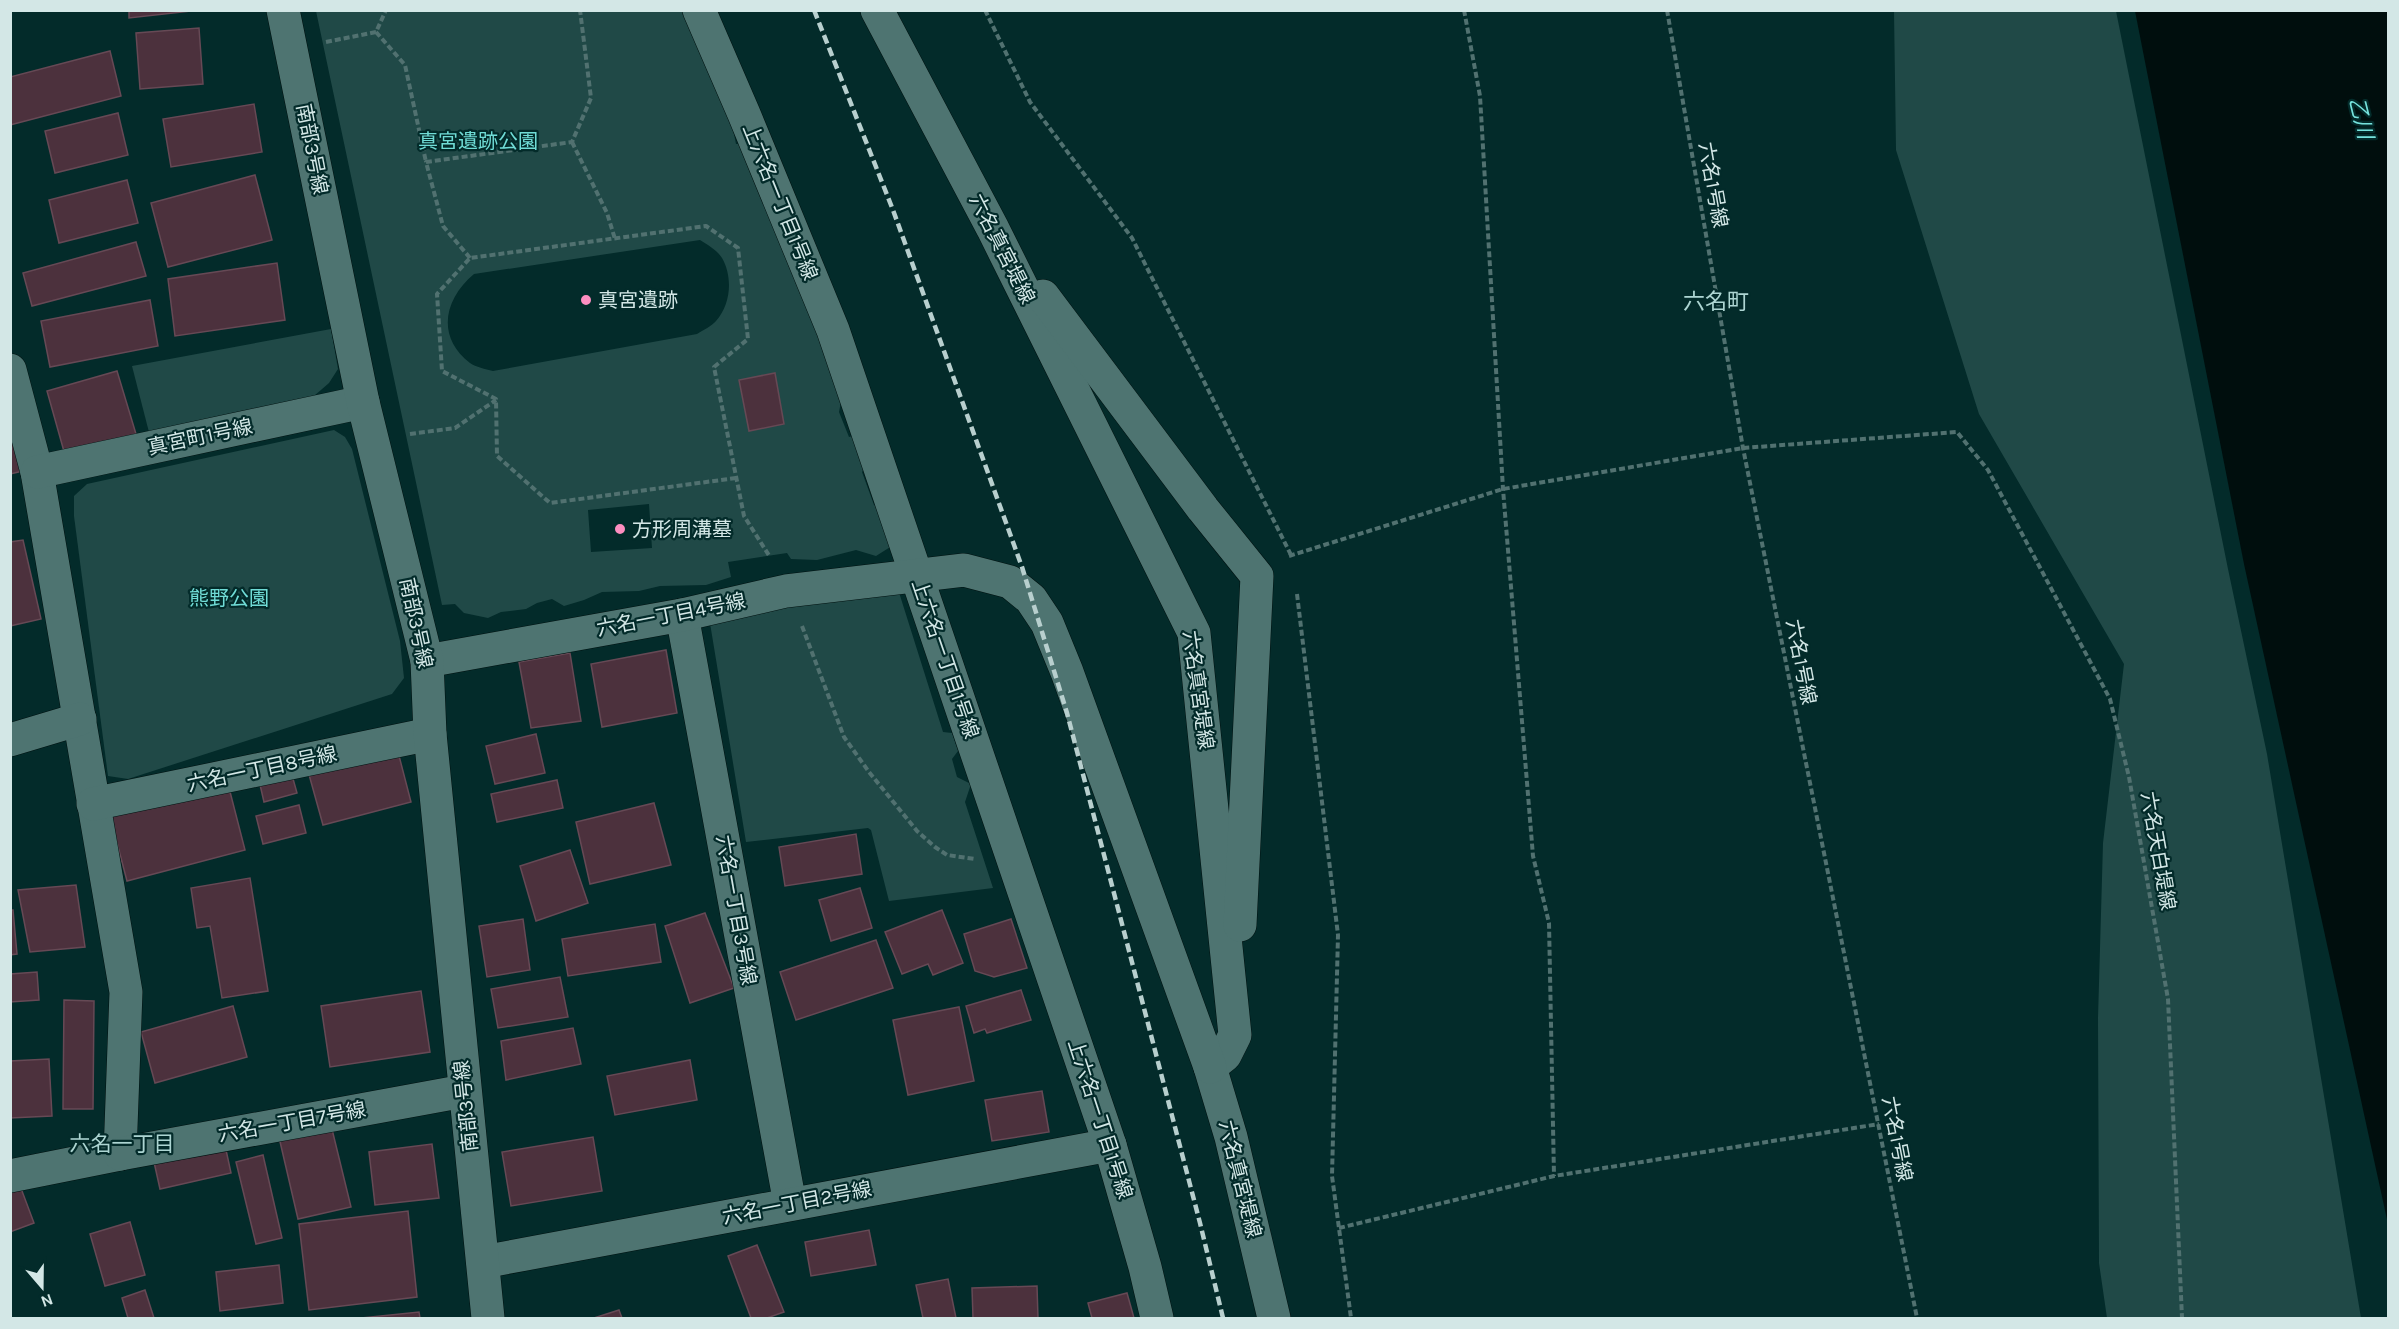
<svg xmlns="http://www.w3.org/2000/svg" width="2399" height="1329" font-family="Karla,'Noto Sans JP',sans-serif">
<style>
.green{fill:#204947;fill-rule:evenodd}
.water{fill:#000e0d}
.building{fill:#4c313d;stroke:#664955;stroke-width:1.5}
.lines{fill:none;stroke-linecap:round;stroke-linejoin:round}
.minor-casing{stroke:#001211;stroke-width:34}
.tertiary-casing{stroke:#001211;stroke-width:34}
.path{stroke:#517170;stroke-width:4;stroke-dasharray:6 3;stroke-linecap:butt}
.minor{stroke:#4e7471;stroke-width:33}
.tertiary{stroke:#4e7471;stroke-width:33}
.rail{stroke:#b8cfce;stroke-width:4.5;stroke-dasharray:9 4.5;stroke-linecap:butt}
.poi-dot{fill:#fd8ec0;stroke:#032b2a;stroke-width:2}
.labels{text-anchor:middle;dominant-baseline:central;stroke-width:4.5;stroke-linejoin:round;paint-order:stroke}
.park-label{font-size:20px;fill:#70dcd6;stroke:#032b2a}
.street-label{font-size:20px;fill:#d3e7e6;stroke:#032b2a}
.poi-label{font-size:20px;fill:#d3e7e6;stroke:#032b2a;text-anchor:start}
.water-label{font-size:21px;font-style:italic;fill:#76e2dc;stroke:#032b2a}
.neighbourhood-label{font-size:21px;fill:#add5d2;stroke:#032b2a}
.quarter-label{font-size:22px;fill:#add5d2;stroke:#032b2a}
</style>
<rect width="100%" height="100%" fill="#032b2a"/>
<g class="green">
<path d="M316 11H690L719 98 727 99 736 144H745L843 391 839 412 849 437 860 434 868 460 862 472 874 505 887 510 895 544 876 556 856 550 817 560 791 559 787 553 728 562 731 577 706 585 660 586 639 591 602 592 584 600 564 606 552 599 537 603 526 609 501 612 488 618 464 613 455 604 442 605ZM700 240C708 245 717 250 722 258 733 277 731 304 716 321 712 326 703 330 697 334L493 371C485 369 476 367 470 363 436 337 444 299 474 274ZM775 373 784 424 749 431 740 380ZM649 504 652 548 591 552 588 510Z"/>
<polygon points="1894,11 2116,11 2228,569 2267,754 2361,1318 2107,1318 2099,1263 2098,1018 2103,843 2124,664 1979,414 1896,150"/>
<polygon points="331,329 338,369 329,383 314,396 151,440 132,366"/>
<polygon points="334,430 345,437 352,449 400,641 404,678 392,694 128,779 108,776 74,516 74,496 87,484"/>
<polygon points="897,586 943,732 952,733 958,751 952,759 957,777 971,784 965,802 993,888 889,901 871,830 868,828 746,842 709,617"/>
</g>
<polygon class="water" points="2135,11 2388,11 2388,1224 2244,564"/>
<g class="building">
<polygon points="129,10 200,10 129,18"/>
<polygon points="199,28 203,84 140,89 136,33"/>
<polygon points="110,51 121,96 10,125 10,77"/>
<polygon points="254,104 262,152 171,167 163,119"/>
<polygon points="118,113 128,155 55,173 45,131"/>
<polygon points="255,175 272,240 168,267 151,203"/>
<polygon points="127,180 138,223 59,243 49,200"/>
<polygon points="136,242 146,276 32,306 23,273"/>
<polygon points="277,263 285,320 175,336 168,279"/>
<polygon points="150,300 158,346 50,367 41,321"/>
<polygon points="117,371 136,434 65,455 47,391"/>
<polygon points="775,373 784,424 749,431 739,380"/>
<polygon points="10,426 23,471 10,474"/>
<polygon points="23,540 41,619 10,626 10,542"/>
<polygon points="666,650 677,713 602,727 591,664"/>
<polygon points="570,653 581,721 531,728 519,662"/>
<polygon points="536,734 545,773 495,784 486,746"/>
<polygon points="397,748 411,802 323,825 308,771"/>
<polygon points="290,768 297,793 264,802 258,776"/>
<polygon points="227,780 245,850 127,881 109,812"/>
<polygon points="557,780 563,808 497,822 491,794"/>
<polygon points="654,803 671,865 590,884 576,822"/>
<polygon points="299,805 306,833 263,844 256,816"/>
<polygon points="856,834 862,874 785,886 779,847"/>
<polygon points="570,850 588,903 536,921 520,866"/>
<polygon points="250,878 268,991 222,998 210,926 197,928 191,888"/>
<polygon points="76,885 85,947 30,952 18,890"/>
<polygon points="860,888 872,928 831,941 819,900"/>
<polygon points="10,910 13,910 17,954 10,955"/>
<polygon points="942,910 963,963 933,975 928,964 902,974 885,932"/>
<polygon points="705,913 734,988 690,1003 665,926"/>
<polygon points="523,919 530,970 487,977 479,926"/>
<polygon points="1011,919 1027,968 994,977 975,971 964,934"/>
<polygon points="655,924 661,962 568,976 562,939"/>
<polygon points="876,940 893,988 796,1020 780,972"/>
<polygon points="37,972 39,1000 10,1002 10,974"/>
<polygon points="560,977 568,1017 498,1028 491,989"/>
<polygon points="1021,990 1031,1020 987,1033 985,1029 974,1033 966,1006"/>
<polygon points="421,991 430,1052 330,1067 321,1006"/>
<polygon points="64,1000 94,1001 93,1109 63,1109"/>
<polygon points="233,1006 247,1057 155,1083 141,1032"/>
<polygon points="959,1007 974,1081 908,1095 893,1020"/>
<polygon points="573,1028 581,1064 506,1080 501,1041"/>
<polygon points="49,1059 52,1116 10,1118 10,1061"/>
<polygon points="690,1060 697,1100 615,1115 607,1076"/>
<polygon points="1042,1091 1049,1132 992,1141 985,1100"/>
<polygon points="330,1121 351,1207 298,1219 278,1133"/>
<polygon points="223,1136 231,1173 160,1189 152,1153"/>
<polygon points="593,1137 602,1191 511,1206 502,1152"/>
<polygon points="432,1144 439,1198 375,1205 369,1152"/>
<polygon points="263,1155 282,1238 256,1244 236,1162"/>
<polygon points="19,1183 34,1223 10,1232 10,1186"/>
<polygon points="408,1211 417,1297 309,1310 299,1224"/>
<polygon points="130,1222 145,1275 105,1286 90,1234"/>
<polygon points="869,1230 876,1265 811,1276 805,1242"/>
<polygon points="757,1245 784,1312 767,1318 751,1318 728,1256"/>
<polygon points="279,1265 283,1303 220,1311 216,1272"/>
<polygon points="948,1279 956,1318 923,1318 916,1285"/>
<polygon points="1037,1286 1038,1318 973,1318 972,1288"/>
<polygon points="145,1290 154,1318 128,1318 122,1298"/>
<polygon points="1127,1293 1134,1318 1092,1318 1088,1303"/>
<polygon points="619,1310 622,1318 594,1318"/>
<polygon points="419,1312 420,1318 361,1318"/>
</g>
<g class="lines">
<defs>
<g id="minor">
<polyline points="699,10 744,114 833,330 1110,1145 1145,1267 1157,1318"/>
<polyline points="877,10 993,229 1194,633 1235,1035 1225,1055 1210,1067 1231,1137 1274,1318"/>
<polyline points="1043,296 1203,509 1257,576 1240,925"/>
<polyline points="10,370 37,472 126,992 120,1154 10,1176"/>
<polyline points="37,472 363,402"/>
<polyline points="682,615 790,1204"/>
<polyline points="427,661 682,615 786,591 964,570 1010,582 1031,599 1047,623 1067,672 1210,1067"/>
<polyline points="10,740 80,719"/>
<polyline points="93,804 430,734"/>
<polyline points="120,1154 464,1091"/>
<polyline points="483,1262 1110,1145"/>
</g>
<polyline id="tertiary" points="283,10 363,402 427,661 430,734 488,1318"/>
</defs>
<use href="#minor" class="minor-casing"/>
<use href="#tertiary" class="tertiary-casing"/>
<g class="path">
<polyline points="985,10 1030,102 1132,238 1292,557"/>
<polyline points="1464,10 1480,96 1503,489 1533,856 1549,923 1554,1176"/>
<polyline points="1667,10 1743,448 1917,1318"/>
<polyline points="376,32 405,65 426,162"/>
<polyline points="326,42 376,32 386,10"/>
<polyline points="572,142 607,213 615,239"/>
<polyline points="470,258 443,226 426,162 572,142 591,98 580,10"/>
<polyline points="410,434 455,428 496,400"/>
<polyline points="736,478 550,503 497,456 496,399 442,371 437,294 470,258 706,226 738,248 748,339 714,367 744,516 770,557"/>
<polyline points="1289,556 1503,489 1743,448 1957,432 1988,470 2110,699 2129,777 2168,999 2182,1318"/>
<polyline points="1297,594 1338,935 1332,1176 1351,1318"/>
<polyline points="802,626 844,737 869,772 917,831 935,847 947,855 975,859"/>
<polyline points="1339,1228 1554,1176 1879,1124"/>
</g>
<use href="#minor" class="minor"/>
<use href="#tertiary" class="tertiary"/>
<polyline class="rail" points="814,10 893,210 1022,567 1067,713 1200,1223 1223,1318"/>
</g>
<g class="poi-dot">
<circle cx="586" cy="300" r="6"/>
<circle cx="620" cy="529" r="6"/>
</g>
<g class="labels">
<g class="park-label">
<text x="478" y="141">真宮遺跡公園</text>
<text x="229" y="598">熊野公園</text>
</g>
<g class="street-label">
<text transform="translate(312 149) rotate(79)">南部3号線</text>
<text transform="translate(1713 185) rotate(80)">六名1号線</text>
<text transform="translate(780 202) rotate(68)">上六名一丁目1号線</text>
<text transform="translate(1002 249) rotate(63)">六名真宮堤線</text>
<text transform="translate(200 437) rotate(-12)">真宮町1号線</text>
<text transform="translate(671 615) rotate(-11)">六名一丁目4号線</text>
<text transform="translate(416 623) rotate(78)">南部3号線</text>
<text transform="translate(945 659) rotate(71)">上六名一丁目1号線</text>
<text transform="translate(1801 662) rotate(79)">六名1号線</text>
<text transform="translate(1198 690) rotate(82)">六名真宮堤線</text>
<text transform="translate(262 769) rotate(-12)">六名一丁目8号線</text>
<text transform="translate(2158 851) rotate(80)">六名天白堤線</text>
<text transform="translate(736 910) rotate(80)">六名一丁目3号線</text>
<text transform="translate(466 1106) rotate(-96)">南部3号線</text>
<text transform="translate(1100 1119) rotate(72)">上六名一丁目1号線</text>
<text transform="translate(292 1122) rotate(-10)">六名一丁目7号線</text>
<text transform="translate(1897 1139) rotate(79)">六名1号線</text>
<text transform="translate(1240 1179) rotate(76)">六名真宮堤線</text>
<text transform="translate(797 1203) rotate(-11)">六名一丁目2号線</text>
</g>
<g class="poi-label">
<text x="598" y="300">真宮遺跡</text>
<text x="632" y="529">方形周溝墓</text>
</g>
<g class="water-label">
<text transform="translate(2361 118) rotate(76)">乙川</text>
</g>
<g class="neighbourhood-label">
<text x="122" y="1144">六名一丁目</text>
</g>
<g class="quarter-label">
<text x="1716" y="302">六名町</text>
</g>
</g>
<rect width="2399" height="1329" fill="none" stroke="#d3e7e6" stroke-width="24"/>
<g transform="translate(42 1287) rotate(160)" stroke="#032b2a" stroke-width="4.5" paint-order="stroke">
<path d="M0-4.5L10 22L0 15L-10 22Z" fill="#d3e7e6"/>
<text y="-9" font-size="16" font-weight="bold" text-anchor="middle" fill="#d3e7e6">N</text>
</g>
</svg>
